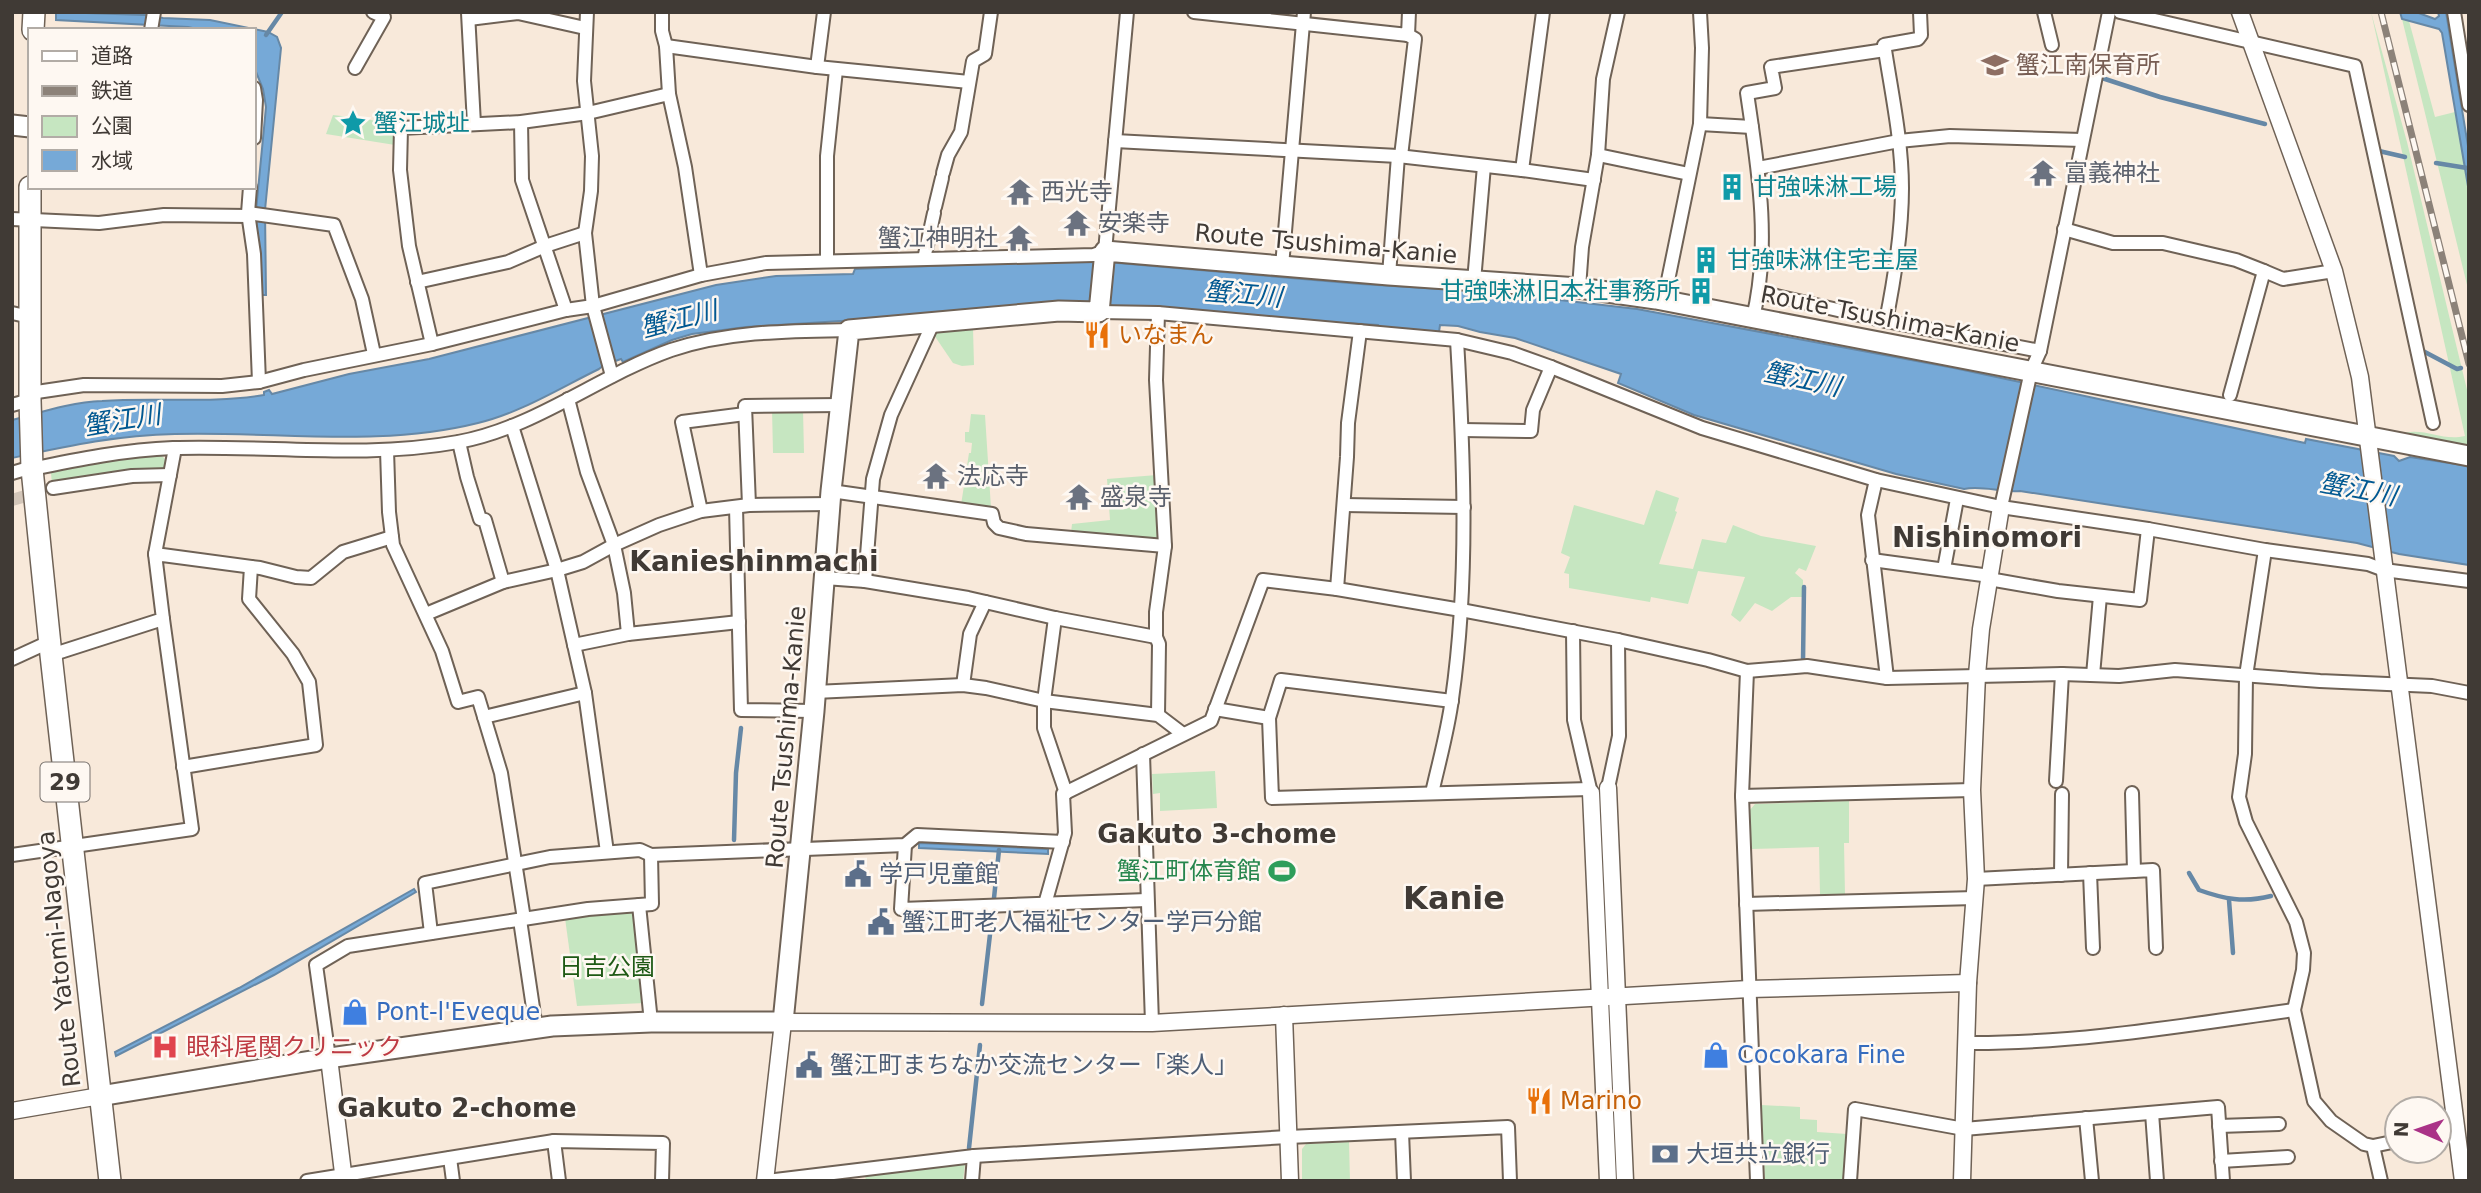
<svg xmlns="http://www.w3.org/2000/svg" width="2481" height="1193" font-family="'DejaVu Sans','Noto Sans JP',sans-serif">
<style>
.green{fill:#c6e6c1}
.water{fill:#76a9d7;stroke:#6688a6;stroke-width:2}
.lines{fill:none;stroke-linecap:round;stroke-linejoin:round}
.stream{stroke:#6688a6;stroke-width:4.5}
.minor-tunnel{stroke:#d3c6b9;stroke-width:12;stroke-dasharray:12 6;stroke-linecap:butt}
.minor-casing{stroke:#6f6256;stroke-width:16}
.tertiary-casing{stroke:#6f6256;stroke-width:19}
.secondary-casing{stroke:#6f6256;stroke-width:23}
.primary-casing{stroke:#6f6256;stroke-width:24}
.minor{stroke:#fff;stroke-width:12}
.tertiary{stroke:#fff;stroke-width:16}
.secondary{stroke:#fff;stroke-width:19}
.primary{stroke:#fff;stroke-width:21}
.rail-casing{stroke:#8c8279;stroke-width:7}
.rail{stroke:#fef8f2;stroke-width:4.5;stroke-dasharray:13;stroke-linecap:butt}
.labels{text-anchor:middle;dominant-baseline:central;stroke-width:5;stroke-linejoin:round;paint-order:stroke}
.shield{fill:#fef8f2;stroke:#79736e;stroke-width:2}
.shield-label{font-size:23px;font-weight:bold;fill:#403a35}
.education-label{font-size:24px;fill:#785e54;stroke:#fef8f2;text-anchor:start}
.culture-label{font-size:24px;fill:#0d838f;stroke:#fef8f2;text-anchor:start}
.worship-label{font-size:24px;fill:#5b616d;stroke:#fef8f2;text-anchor:start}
.street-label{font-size:24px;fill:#403a35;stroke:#fef8f2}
.food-label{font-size:24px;fill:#c56008;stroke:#fef8f2;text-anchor:start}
.leisure-label{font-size:24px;fill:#27864d;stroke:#fef8f2;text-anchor:end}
.service-label{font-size:24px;fill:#4e5e75;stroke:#fef8f2;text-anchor:start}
.park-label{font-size:24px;fill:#1e5915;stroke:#fef8f2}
.shop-label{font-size:24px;fill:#366cbe;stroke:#fef8f2;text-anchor:start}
.health-label{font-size:24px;fill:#be3a42;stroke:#fef8f2;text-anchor:start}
.water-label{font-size:26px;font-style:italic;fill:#015891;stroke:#fef8f2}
.neighbourhood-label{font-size:26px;font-weight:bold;fill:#403a35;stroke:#fef8f2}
.quarter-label{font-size:28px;font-weight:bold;fill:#403a35;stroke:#fef8f2}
.district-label{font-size:32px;font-weight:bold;fill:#403a35;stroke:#fef8f2}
</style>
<rect width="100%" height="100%" fill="#f8e9da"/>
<g class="green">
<path d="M2371 12 2407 142 2469 398V450L2397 435C2423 425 2440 442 2465 436Z"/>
<polygon points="2402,19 2409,21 2435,117 2455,112 2469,192 2469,293"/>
<polygon points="333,115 367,119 396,126 395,145 326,134"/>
<polygon points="973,328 974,365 962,366 953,363 934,335 934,331"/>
<polygon points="772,409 803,409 804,453 773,453"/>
<polygon points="971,414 985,415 991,508 961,505 969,453 971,453 972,443 965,442 965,432 969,432"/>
<polygon points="162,456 165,459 165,471 52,485 51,473 96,461"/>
<polygon points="1157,475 1160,541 1071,533 1072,524 1110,520 1107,479"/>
<polygon points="1656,490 1679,498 1675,511 1677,512 1659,564 1693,569 1702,539 1726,543 1733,525 1761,536 1816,546 1806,571 1799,568 1795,573 1803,580 1803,597 1791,597 1772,611 1755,603 1740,622 1731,615 1745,577 1698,571 1688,604 1651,597 1650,602 1569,588 1569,574 1564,573 1570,557 1561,553 1574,505 1644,525"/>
<polygon points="1215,771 1217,808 1160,811 1160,793 1153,794 1152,774"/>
<polygon points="1849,801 1849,843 1844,843 1845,895 1820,895 1819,847 1751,849 1750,810 1755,804"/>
<polygon points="637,913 645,1003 577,1006 565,918 589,914"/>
<polygon points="1761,1105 1800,1107 1800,1119 1817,1120 1817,1132 1847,1134 1844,1181 1765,1181"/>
<polygon points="1349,1142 1350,1181 1302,1181 1302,1149 1306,1144"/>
<polygon points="965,1164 963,1181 866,1181 865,1175"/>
</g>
<g class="water">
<polygon points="56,12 145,15 163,18 210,20 268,32 277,37 281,48 265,210 266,295 259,295 256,211 266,107 263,89 254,67 254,30 202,30 188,27 56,20"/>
<polygon points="2400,12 2416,12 2435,19 2439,16 2438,12 2446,12 2469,152 2469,192 2442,33 2439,29 2402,19"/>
<path d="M1083 260 1361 284 1537 295 1551 299 1637 309 1954 368 2305 443 2306 439 2394 456 2399 461 2410 457 2469 466V565L2399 554 2357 543 2020 491C2001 493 1983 485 1964 489L1896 474 1694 415 1618 383 1621 374 1515 338 1480 332 1458 326 1440 325 1439 332 1379 330 1378 325 1348 323 1347 326 1112 306 1109 304 746 327 692 334 672 340 623 362 621 359 604 365 599 369C560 388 520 413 478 423 378 448 277 431 175 434 118 435 68 446 12 458V420C42 412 72 402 102 401 156 397 210 404 264 395V392L269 390 272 394 349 374 429 359 716 285 776 276 853 274 855 269Z"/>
<polygon points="919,843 1048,849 1048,854 919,848"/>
<polygon points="414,889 416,892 274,975 116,1056 115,1052 239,988"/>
</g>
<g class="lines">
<g class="stream">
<polyline points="266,35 282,12"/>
<polyline points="2102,78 2160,97 2265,124"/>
<polyline points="2379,151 2405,157"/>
<polyline points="2436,163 2467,168"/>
<polyline points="2423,351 2457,369 2461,368"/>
<polyline points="1803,662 1804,587"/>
<polyline points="734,840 736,773 741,728"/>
<path d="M2189 873 2199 890C2224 899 2244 903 2271 896"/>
<polyline points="994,898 999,850"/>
<polyline points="2229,900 2233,953"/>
<polyline points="982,1004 992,917"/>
<polyline points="969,1148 980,1045"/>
</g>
<polyline class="minor-tunnel" points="12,500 53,488"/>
<defs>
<g id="minor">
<polyline points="587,12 584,81 592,156 591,191 585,233 593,306 612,376"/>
<polyline points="662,12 662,31 666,46 669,94 685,167 701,275"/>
<polyline points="1194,12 1408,35 1409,12"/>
<polyline points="2044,12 2052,45"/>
<polyline points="2120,12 2355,66 2433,423"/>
<polyline points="2454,12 2469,105"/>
<polyline points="468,13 474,124"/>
<polyline points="469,19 518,13 585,28"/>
<polyline points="151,30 154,12"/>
<polyline points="666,46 817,67 969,82"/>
<path d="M1885 50C1892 95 1902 142 1902 188 1902 233 1895 276 1886 321"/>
<polyline points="817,67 824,12"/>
<polyline points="355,68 384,17 373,12"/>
<polyline points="254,88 256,100 254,138"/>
<polyline points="521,122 522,180 566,310"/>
<polyline points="1700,124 1752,127"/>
<polyline points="1115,141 1398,156 1522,170 1543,12"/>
<polyline points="1598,155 1689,174"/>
<polyline points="1401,156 1415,39 1408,35"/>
<polyline points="1758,168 1899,141 1950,136 2082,140"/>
<polyline points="1522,170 1594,180"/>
<polyline points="943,173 948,155 961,132 973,61 985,54 991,12"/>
<polyline points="250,187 248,213 254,254 259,382"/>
<polyline points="935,207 942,178"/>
<polyline points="248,213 334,225 362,299 374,354"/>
<polyline points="12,219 99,223 164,215 249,216"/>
<polyline points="2064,229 2113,243 2163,243 2236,260 2264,271 2230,395"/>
<polyline points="924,259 934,213"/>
<polyline points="827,261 827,156 836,70"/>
<polyline points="1282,266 1304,12"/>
<polyline points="2264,271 2283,279 2334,271"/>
<polyline points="1389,275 1398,156"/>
<polyline points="1474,281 1484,166"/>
<polyline points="417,282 508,262 545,246 585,233"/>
<polyline points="1579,288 1582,247 1598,155 1603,79 1618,12"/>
<polyline points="1759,292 1886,321 2040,351"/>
<polyline points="1664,300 1700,124 1702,48 1700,12"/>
<polyline points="1099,312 1158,313 1457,340 1512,353 1551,367 1702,428 1876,480 2001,507 2148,529 2265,550 2368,564 2384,570 2469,581"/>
<polyline points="12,313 30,317"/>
<path d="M1753 318C1771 243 1758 168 1747 93L1775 88 1771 67 1885 50 1884 45 1918 39 1921 35 1920 12"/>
<polyline points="432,344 409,246 400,170 401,128 521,122 588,113 669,94"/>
<polyline points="30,393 84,385 222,386 259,382 304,370 432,344 566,310 593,306 701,275 766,263 1094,255 1105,251 1127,12"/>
<polyline points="568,399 587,472 614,545 624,593 628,634"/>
<polyline points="12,405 30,400"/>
<polyline points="512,426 557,570 585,693 607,852"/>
<polyline points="1462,430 1531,431 1533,410 1551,367"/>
<polyline points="459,442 467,477 480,519 485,520 503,582"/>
<polyline points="387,450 389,512 393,545 442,651 458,702 478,697 501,773 524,919"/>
<path d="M32 469C79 459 125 450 173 448 268 445 364 459 458 442 535 428 598 376 671 350 728 331 789 331 849 330"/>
<polyline points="12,473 32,467"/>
<polyline points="1876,480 1868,515 1887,678"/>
<polyline points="53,488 132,476 170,475"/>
<polyline points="831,491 992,514 994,523 999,528 1026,534 1165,546"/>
<polyline points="749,505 745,406 841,405"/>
<polyline points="1344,505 1464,507"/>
<polyline points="736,507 741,710 814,711"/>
<polyline points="2001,507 2031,371 2040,351 2109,12"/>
<polyline points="701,511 682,422 745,414"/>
<polyline points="2265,550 2246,676 2245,754 2239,797 2246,822 2296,922 2304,953 2303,970 2294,1010 2314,1101 2331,1121 2364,1144 2373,1146 2381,1181"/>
<polyline points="155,554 175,448"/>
<polyline points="1872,560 1990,576"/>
<polyline points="1944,569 1957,499"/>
<polyline points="825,578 865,581 968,598 1055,618 1156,637"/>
<polyline points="1989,579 2058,591 2140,600 2148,529"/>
<polyline points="865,581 873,479 891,415 933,323"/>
<polyline points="1337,589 1347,457 1348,423 1360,331"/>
<polyline points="426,614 503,582 557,570 583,562 614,545 659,525 701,511 749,505 831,504"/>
<polyline points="1055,618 1044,701 1044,728 1066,793"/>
<polyline points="1573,631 1574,720 1591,793"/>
<polyline points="574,645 628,634 739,622"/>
<polyline points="51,655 163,619 155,554 260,568 296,577 311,578 343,552 392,537"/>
<polyline points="12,659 49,642"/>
<polyline points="1747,671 1742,796 1757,1181"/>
<polyline points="2093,675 2100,596"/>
<polyline points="963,685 970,634 985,602"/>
<polyline points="815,692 963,685 986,688 1044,701 1158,715 1183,734"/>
<polyline points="1452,701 1281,680 1269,718 1272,798 1590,789"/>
<polyline points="1215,709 1269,718"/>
<polyline points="1158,715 1159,644 1156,637 1156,612 1165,546 1156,380 1158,313"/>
<polyline points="484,717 585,693"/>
<polyline points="1143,754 1152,1023"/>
<polyline points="183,767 316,745 309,682 293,654 249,599 251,567"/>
<polyline points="2056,781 2062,674"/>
<polyline points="1608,788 1619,736 1618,640"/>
<path d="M1432 793C1439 762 1448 730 1452 699 1469 580 1464 460 1457 340"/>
<polyline points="2132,793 2134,871"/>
<polyline points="1742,796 1972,790"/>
<polyline points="905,845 901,909 1147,900"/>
<polyline points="12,855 192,829 163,619"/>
<polyline points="2090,873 2093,948"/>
<polyline points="2061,875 2062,794"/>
<polyline points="1976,879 2153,870 2156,948"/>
<polyline points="1045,904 1065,833 1063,794 1211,721 1263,580 1337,589 1461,610 1618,640 1708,660 1747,671 1807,666 1887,678 2062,674 2119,676 2175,670 2320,681 2432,686 2469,693"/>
<polyline points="1746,904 1975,898"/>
<polyline points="639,905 651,1022"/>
<polyline points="520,920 536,1028"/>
<polyline points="431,933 425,883 550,857 640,850 651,855 905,845 917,835 1063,842"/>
<path d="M1966 1043C2076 1044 2186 1025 2294 1010"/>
<polyline points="329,1058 316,965 348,946 588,909 652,904 651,855"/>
<polyline points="2152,1113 2157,1181"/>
<polyline points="2086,1118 2092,1181"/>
<polyline points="2219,1126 2279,1124"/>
<polyline points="1402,1132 1404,1181"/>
<polyline points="2439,1133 2456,1130"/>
<polyline points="554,1141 559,1181"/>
<polyline points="2373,1146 2397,1141"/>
<polyline points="450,1158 453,1181"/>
<polyline points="2221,1161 2288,1157"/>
<polyline points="307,1181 554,1141 663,1143 662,1181"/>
<polyline points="767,1181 974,1156 1288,1137 1508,1127 1510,1181"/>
<polyline points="972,1181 974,1156"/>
<polyline points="1850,1181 1855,1109 1964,1129 2218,1107 2223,1181"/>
</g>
<g id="tertiary">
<polyline points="2240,12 2334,271 2360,377 2463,1181"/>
<polyline points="1608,788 1625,1181"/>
<polyline points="1591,793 1608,1181"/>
<polyline points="1284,1015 1290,1181"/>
<polyline points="329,1058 344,1181"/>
<polyline points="12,1111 100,1096"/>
<polyline points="765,1181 783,1022 1152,1023 1749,989 1968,983"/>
<polyline points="1962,1181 1968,983 1976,879 1972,790 1977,675 1981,629 2001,507"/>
</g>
<g id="secondary">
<polyline points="12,125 30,127"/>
<polyline points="100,1096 329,1058 552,1026 651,1022 783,1022 814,711 831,491 849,330 1059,311 1099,312 1105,251 1389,275 1579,288 1656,299 2469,456"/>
</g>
<g id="primary">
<polyline points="33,30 34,12"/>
<polyline points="30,187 30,400 32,469 51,655 110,1181"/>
</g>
</defs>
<use href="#minor" class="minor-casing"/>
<use href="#tertiary" class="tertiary-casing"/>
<use href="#secondary" class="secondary-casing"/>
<use href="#primary" class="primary-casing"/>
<use href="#minor" class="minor"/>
<use href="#tertiary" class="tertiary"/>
<use href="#secondary" class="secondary"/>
<use href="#primary" class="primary"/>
<defs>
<polyline id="rail" points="2381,12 2469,364"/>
</defs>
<use href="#rail" class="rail-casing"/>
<use href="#rail" class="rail"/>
</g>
<defs>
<symbol id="school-bare" viewBox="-9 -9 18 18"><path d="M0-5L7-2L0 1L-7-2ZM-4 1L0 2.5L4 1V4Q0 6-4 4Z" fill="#8d6e63" stroke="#fef8f2" stroke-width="2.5" paint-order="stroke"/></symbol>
<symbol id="sight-bare" viewBox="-9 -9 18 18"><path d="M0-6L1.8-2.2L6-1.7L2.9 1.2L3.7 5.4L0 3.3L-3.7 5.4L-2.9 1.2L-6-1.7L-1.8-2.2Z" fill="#0f9aa8" stroke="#fef8f2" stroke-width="2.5" paint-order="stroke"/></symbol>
<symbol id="temple-bare" viewBox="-9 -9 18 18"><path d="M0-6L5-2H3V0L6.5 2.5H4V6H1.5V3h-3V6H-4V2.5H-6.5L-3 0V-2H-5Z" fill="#6b7280" stroke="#fef8f2" stroke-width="2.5" paint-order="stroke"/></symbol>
<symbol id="building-bare" viewBox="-9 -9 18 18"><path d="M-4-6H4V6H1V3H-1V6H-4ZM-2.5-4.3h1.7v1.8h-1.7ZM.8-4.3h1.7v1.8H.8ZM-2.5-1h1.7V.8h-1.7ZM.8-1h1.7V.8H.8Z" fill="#0f9aa8" stroke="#fef8f2" stroke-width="2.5" paint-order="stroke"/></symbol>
<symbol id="restaurant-bare" viewBox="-9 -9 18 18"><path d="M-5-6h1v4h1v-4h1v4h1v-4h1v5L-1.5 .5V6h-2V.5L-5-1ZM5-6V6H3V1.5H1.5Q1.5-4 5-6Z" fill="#e8710a" stroke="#fef8f2" stroke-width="2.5" paint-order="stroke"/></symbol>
<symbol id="stadium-bare" viewBox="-9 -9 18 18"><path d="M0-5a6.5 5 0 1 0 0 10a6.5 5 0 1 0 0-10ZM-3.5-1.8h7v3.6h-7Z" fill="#2e9e5b" stroke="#fef8f2" stroke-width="2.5" paint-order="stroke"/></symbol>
<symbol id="civic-bare" viewBox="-9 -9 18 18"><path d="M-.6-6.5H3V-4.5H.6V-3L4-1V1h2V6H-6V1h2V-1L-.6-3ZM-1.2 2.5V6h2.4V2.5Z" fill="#5c6f8a" stroke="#fef8f2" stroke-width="2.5" paint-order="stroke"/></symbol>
<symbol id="shop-bare" viewBox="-9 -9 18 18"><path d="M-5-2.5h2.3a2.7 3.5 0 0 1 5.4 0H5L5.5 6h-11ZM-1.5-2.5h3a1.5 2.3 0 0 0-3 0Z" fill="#3f7fe0" stroke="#fef8f2" stroke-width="2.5" paint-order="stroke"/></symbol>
<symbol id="hospital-bare" viewBox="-9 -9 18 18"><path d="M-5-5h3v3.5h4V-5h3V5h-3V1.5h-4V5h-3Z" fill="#e0444e" stroke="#fef8f2" stroke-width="2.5" paint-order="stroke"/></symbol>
<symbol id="bank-bare" viewBox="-9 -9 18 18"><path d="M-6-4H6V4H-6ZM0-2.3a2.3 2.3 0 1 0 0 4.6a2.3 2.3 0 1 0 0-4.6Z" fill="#5c6f8a" stroke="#fef8f2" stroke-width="2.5" paint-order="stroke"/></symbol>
</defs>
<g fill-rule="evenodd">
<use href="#school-bare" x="1976" y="46" width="38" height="38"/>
<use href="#sight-bare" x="334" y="104" width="38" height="38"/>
<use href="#temple-bare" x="2024" y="154" width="38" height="38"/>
<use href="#building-bare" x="1713" y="168" width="38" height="38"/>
<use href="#temple-bare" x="1001" y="173" width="38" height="38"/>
<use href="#temple-bare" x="1058" y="204" width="38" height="38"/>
<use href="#temple-bare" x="1000" y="219" width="38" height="38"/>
<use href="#building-bare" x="1687" y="241" width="38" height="38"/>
<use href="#building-bare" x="1682" y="272" width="38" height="38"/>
<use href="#restaurant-bare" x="1078" y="316" width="38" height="38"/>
<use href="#temple-bare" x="917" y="457" width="38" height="38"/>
<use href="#temple-bare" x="1060" y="478" width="38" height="38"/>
<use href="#stadium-bare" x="1263" y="852" width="38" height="38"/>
<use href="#civic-bare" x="839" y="855" width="38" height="38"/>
<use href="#civic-bare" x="862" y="903" width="38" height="38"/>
<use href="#shop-bare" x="336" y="993" width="38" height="38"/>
<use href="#hospital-bare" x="146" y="1028" width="38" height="38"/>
<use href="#shop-bare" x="1697" y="1036" width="38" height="38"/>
<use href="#civic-bare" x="790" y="1046" width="38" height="38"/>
<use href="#restaurant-bare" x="1520" y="1082" width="38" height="38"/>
<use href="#bank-bare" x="1646" y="1135" width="38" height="38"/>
</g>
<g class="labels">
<rect class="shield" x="40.5" y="762.5" width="49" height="39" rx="5"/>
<g class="shield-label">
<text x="65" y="782">29</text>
</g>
<g class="education-label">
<text x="2016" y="65">蟹江南保育所</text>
</g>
<g class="culture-label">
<text x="374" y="123">蟹江城址</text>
<text x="1753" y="187">甘強味淋工場</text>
<text x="1727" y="260">甘強味淋住宅主屋</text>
<text x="1680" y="291" text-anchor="end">甘強味淋旧本社事務所</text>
</g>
<g class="worship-label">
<text x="2064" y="173">富義神社</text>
<text x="1041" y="192">西光寺</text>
<text x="1098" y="223">安楽寺</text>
<text x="998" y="238" text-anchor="end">蟹江神明社</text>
<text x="957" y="476">法応寺</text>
<text x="1100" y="497">盛泉寺</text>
</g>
<g class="street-label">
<text transform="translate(1326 244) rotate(5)">Route Tsushima-Kanie</text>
<text transform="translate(1890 319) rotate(11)">Route Tsushima-Kanie</text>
<text transform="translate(786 737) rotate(-85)">Route Tsushima-Kanie</text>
<text transform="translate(59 959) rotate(-96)">Route Yatomi-Nagoya</text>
</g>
<g class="food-label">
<text x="1118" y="335">いなまん</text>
<text x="1560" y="1101">Marino</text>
</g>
<g class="leisure-label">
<text x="1261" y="871">蟹江町体育館</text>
</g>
<g class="service-label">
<text x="879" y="874">学戸児童館</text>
<text x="902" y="922">蟹江町老人福祉センター学戸分館</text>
<text x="830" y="1065">蟹江町まちなか交流センター「楽人」</text>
<text x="1686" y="1154">大垣共立銀行</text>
</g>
<g class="park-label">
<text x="607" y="967">日吉公園</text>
</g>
<g class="shop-label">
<text x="376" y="1012">Pont-l'Eveque</text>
<text x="1737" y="1055">Cocokara Fine</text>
</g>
<g class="health-label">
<text x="186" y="1047">眼科尾関クリニック</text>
</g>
<g class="water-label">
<text transform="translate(1243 294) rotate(5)">蟹江川</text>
<text transform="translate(679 319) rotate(-14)">蟹江川</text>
<text transform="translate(1802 379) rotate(12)">蟹江川</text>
<text transform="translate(122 420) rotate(-9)">蟹江川</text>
<text transform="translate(2358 489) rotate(11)">蟹江川</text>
</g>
<g class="neighbourhood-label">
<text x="1217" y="834">Gakuto 3-chome</text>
<text x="457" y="1108">Gakuto 2-chome</text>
</g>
<g class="quarter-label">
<text x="1987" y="537">Nishinomori</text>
<text x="754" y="561">Kanieshinmachi</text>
</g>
<g class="district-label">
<text x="1454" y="898">Kanie</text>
</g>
</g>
<rect width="2481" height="1193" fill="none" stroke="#403a35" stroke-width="28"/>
<rect x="28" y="28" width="228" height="161" fill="#fef8f2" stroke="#b2aca6" stroke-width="2"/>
<rect x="42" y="51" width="35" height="10" fill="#ffffff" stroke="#b2aca6" stroke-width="2"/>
<text x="91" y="63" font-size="21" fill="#403a35">道路</text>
<rect x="42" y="86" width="35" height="10" fill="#8c8279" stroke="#b2aca6" stroke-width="2"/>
<text x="91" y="98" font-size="21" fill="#403a35">鉄道</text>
<rect x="42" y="116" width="35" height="21" fill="#c6e6c1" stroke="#b2aca6" stroke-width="2"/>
<text x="91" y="133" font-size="21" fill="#403a35">公園</text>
<rect x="42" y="150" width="35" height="21" fill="#76a9d7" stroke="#b2aca6" stroke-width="2"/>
<text x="91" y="168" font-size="21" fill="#403a35">水域</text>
<g transform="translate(2418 1130) rotate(272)"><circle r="33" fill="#fef8f2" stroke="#b2aca6" stroke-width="2"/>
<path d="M0-5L12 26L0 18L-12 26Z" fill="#aa3287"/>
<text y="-10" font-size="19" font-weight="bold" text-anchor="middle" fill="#403a35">N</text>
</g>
</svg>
